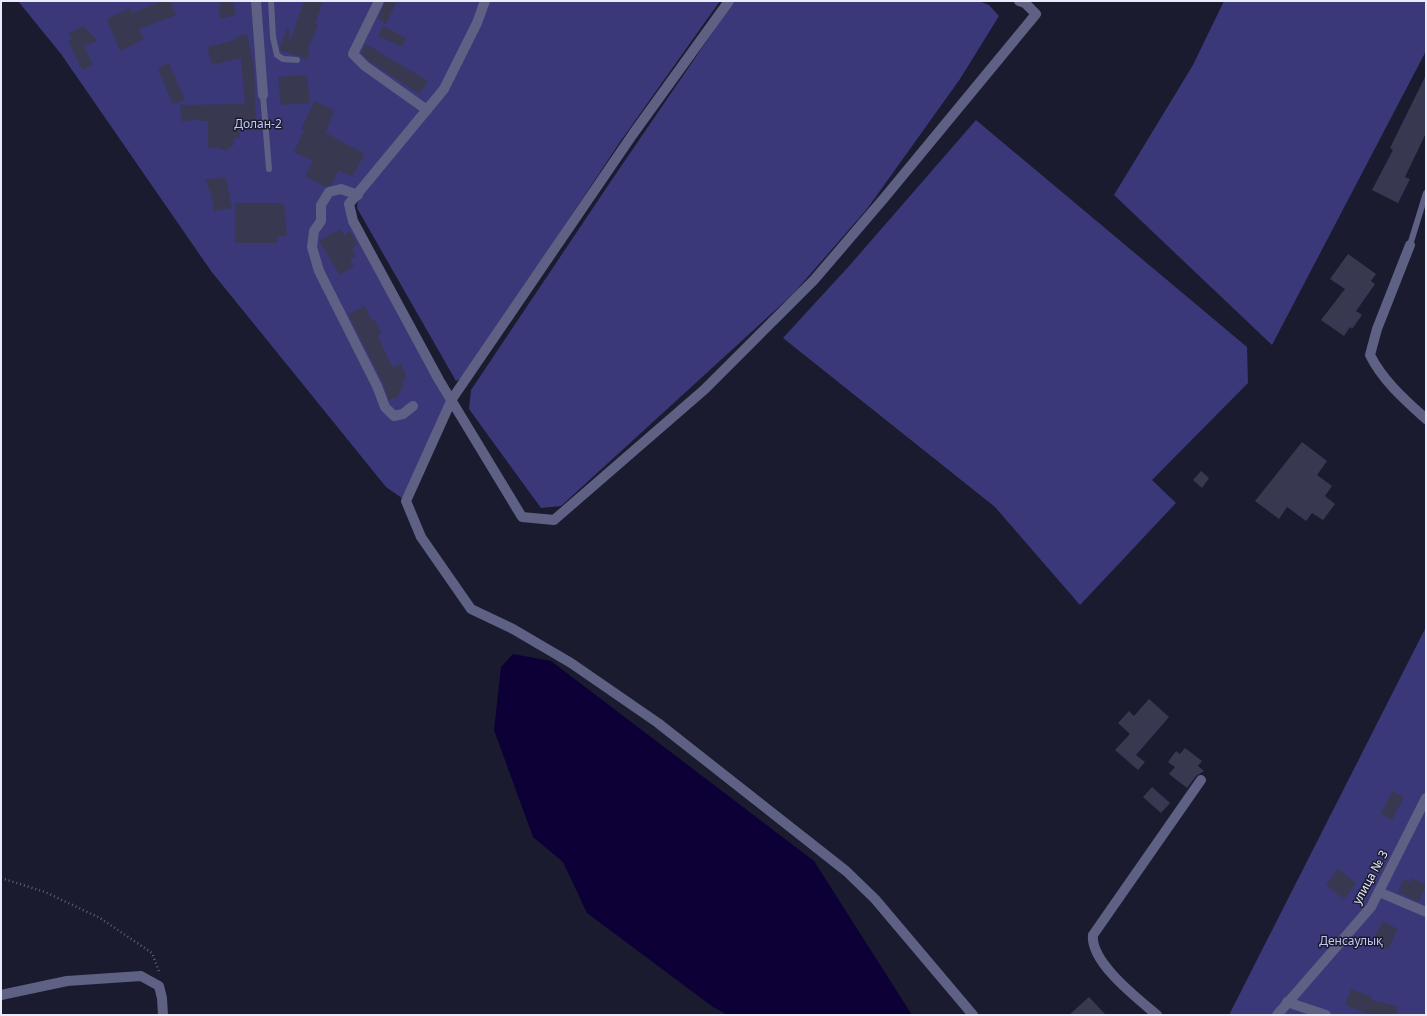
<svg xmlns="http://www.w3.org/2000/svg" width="1427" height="1016" font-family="'Noto Sans',sans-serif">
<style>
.green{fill:#3a3878}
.water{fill:#0c0037}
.building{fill:#383950}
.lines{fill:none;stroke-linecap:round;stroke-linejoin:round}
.path{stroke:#606173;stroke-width:2.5;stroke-dasharray:1 3;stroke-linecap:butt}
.lane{stroke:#5e6184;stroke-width:6}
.street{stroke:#5e6184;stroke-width:10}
.labels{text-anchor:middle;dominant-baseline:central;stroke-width:3;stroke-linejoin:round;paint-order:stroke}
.park-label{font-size:12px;fill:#c2c6f3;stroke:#1a1b2f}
.street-label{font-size:12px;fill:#eaebfa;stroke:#1a1b2f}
</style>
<rect width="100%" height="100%" fill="#1a1b2f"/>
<g class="green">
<polygon points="18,1 485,1 444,89 349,204 452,399 406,501 386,487 211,271 61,54"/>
<polygon points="490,1 720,1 620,142 464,377 456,381 357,208 358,198 446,89"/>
<polygon points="734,1 979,1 989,5 999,16 960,79 867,209 793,294 561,506 541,508 469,409 471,390 611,181"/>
<polygon points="1224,1 1426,1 1426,51 1272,345 1114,195 1193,65"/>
<polygon points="976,120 1247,347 1248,383 1152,480 1176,503 1080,605 995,507 783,338 850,265"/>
<polygon points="1426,627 1426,1015 1229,1015"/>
</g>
<polygon class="water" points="513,654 551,661 814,861 912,1015 728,1015 713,1007 587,913 563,862 533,837 494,730 501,667"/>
<g class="building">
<polygon points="161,1 170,1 176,15 139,29 144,39 120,51 107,19 130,8 132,13"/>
<polygon points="220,1 233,1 236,15 220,19 218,7 221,6"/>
<polygon points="304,1 323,1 315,24 318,25 308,49 310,52 306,60 299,56 281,51 280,47 288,26 290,42"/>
<polygon points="385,1 397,1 386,24 378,18"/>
<polygon points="83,26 98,41 84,46 93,65 82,70 68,41 72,39 69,33"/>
<polygon points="383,26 406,38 402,47 378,36"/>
<polygon points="247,34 254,66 256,129 247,130 246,120 239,121 240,138 234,138 234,145 225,151 219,148 208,148 208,121 198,121 198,119 182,122 180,105 245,104 241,58 212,65 207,47 235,40 235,37"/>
<polygon points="366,44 428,81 419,94 369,61 361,53"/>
<polygon points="169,63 185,100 173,105 158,68"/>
<polygon points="307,75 310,103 281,105 278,77"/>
<polygon points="1426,75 1426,133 1405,177 1410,179 1398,203 1372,190 1393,150 1390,148"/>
<polygon points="315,101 334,110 326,133 365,154 352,177 339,170 331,185 326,187 305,176 313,161 294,152 304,130 301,129"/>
<polygon points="226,178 232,208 214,211 211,194 205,179"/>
<polygon points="235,203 281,203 284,205 287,236 277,237 277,243 235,243"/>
<polygon points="340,229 344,235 350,231 357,244 352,250 356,256 350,259 354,266 340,275 319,241"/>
<polygon points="1348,254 1376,274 1371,281 1375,284 1356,311 1362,315 1352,329 1350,327 1344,336 1321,320 1345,289 1330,279"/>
<polygon points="365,306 372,321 375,320 382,333 377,335 391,364 393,367 401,364 407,378 402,382 403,386 398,397 389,400 383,383 348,314"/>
<polygon points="1302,442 1327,461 1317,475 1332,486 1325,496 1335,504 1323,520 1312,513 1306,521 1287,507 1279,519 1255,501"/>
<polygon points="1201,471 1209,478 1202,488 1193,480"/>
<polygon points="1149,699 1169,717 1136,755 1145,762 1138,770 1115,750 1130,734 1118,723 1129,711 1134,716"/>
<polygon points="1185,748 1202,761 1198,766 1204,771 1196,776 1187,788 1169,774 1175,767 1168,762 1176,751 1180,754"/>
<polygon points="1152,787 1170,803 1161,813 1143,797"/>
<polygon points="1392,791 1404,797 1392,820 1381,814"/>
<polygon points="1338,869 1356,883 1344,899 1326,885"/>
<polygon points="1412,878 1426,885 1419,902 1398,892 1404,879 1410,882"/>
<polygon points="1383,921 1398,929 1388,949 1372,941"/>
<polygon points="1351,989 1372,997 1371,1000 1398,1006 1396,1015 1372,1015 1345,1005"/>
<polygon points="1089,997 1106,1015 1069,1015"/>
</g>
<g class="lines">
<polyline class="path" points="1,878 45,892 100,918 152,953 160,974"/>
<g class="lane">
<polyline points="271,1 273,37 277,55 283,59 297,60"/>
<polyline points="263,95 269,169"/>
<polyline points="1410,245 1426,193"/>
</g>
<g class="street">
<polyline points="256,1 263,95"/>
<polyline points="379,1 353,54 365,66 427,110"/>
<polyline points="485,1 477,23 444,89 349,204 353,221 439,380 522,517 554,520 705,389 814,280 885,197 1036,14 1025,3 1019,1"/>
<polyline points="729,1 633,134 452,399 406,501 421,537 471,609 513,629 571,663 658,723 846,871 875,899 973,1015"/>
<polyline points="358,195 341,189 329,192 321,205 321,221 314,231 312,247 319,271 377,386 385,407 394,416 403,414 413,406"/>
<path d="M1410 245 1377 329 1370 355C1383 381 1405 400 1426 419"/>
<polyline points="1379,892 1426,912"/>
<polyline points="1,995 67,981 141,976 159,986 162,998 163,1015"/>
<polyline points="1287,1002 1326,1015"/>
<path d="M1157 1015C1137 998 1090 962 1093 935L1201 780"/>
<polyline points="1277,1015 1371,907 1426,798"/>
</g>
</g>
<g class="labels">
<g class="park-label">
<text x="258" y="123">Долан-2</text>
<text x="1351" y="940">Денсаулық</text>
</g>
<g class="street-label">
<text transform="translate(1370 877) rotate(-61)">улица № 3</text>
</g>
</g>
<rect width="1427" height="1016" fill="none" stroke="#eaebfa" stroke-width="4"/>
</svg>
